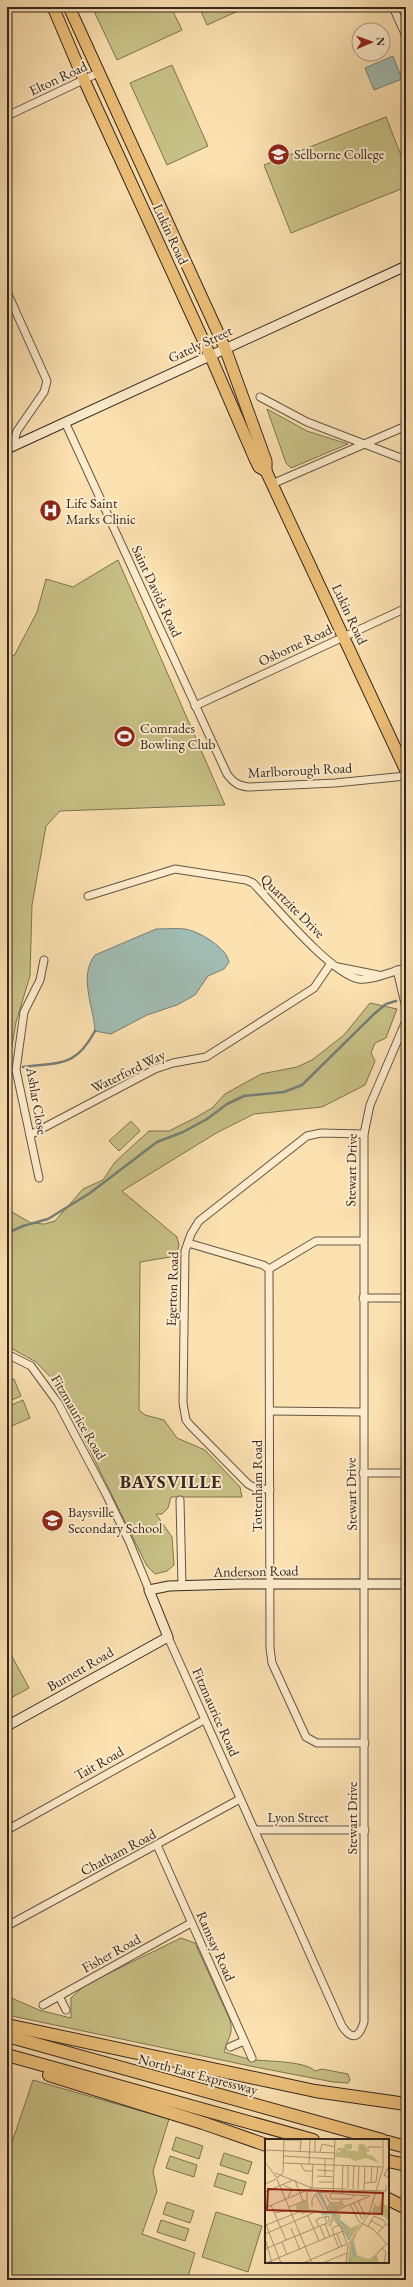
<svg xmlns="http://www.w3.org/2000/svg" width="413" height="2287" font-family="'EB Garamond',serif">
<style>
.green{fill:#c7c186;stroke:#7c7453}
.water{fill:#a1bcb3;stroke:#758078}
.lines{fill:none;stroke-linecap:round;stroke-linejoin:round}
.stream{stroke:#758078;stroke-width:2.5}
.street-casing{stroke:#645644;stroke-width:9}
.secondary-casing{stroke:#322720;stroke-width:11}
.primary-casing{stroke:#322720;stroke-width:13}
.highway-casing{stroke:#322720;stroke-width:14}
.street{stroke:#fdeccc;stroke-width:7}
.secondary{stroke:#fdeccc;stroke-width:9}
.primary{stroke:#eec078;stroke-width:11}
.highway{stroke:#eec078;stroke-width:12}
.labels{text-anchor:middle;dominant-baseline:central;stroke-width:4;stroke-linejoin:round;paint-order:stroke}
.street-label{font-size:14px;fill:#322720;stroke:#fdeccc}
.poi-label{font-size:14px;fill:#322720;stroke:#fdeccc;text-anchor:start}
.district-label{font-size:18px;font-weight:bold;letter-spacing:1px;fill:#322720;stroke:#fdeccc}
.inset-river{fill:none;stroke:#a1bcb3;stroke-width:2}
.inset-road{fill:none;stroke:#ab9777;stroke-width:1}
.view{fill:#8f2418;fill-opacity:0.15;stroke:#8f2418;stroke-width:2}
.inset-edge{fill:none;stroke:#322720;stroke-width:2}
</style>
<rect width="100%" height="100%" fill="#fce1b1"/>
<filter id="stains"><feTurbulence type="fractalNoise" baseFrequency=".005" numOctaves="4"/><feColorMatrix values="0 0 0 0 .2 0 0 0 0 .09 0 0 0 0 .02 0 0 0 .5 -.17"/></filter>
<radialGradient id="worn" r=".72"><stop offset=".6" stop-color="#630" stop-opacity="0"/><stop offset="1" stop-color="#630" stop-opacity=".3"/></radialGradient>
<g class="green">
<polygon points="92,7 171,7 182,30 117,60"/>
<polygon points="199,7 247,7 207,25"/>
<polygon points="172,65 208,146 167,165 130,83"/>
<polygon points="386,117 406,168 406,187 291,233 264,165"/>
<polygon points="267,409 307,431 348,444 291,468 286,463"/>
<polygon points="118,560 225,805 60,811 46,826 32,905 30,976 16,1022 7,1077 7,653 14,656 37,612 46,579 73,587"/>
<polygon points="370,1003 397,1009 386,1038 375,1043 371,1053 375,1061 365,1085 322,1107 254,1114 218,1132 122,1191 177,1237 179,1245 176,1256 140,1262 139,1410 145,1415 164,1420 177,1438 205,1450 240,1487 242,1497 171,1497 168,1508 162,1514 156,1514 172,1537 174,1565 167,1571 155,1574 147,1566 57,1384 36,1362 7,1346 7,1209 31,1223 44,1224 55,1221 83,1189 103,1180 115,1162 149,1131 169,1131 193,1119 212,1108 225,1094 261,1074 297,1067 312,1060 344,1035"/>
<polygon points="131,1121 140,1131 119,1151 109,1141"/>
<polygon points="14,1379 21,1396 7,1402 7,1381"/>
<polygon points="23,1400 30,1418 7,1428 7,1407"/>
<polygon points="7,1647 29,1688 7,1700"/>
<path d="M181 1938 195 1943 230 2020C234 2036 227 2038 224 2052 232 2054 240 2057 248 2059 264 2062 304 2060 315 2071L322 2069 348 2074 350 2080 348 2083 333 2082 250 2066 7 2015V1996L39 2010 71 2018V1998L85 1985Z"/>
<polygon points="33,2080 169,2119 153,2171 157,2191 142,2234 195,2253 187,2280 7,2280 7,2157"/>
<polygon points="176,2137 203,2146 199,2159 172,2150"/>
<polygon points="224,2153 252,2162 248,2174 220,2165"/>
<polygon points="170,2156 197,2165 194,2177 166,2168"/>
<polygon points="218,2173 246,2182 242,2195 214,2186"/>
<polygon points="167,2202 194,2211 190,2223 163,2214"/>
<polygon points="216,2212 262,2226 248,2272 202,2257"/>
<polygon points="161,2220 189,2229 185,2241 157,2232"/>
</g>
<g class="water">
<polygon points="393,56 402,79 374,90 365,68"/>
<path d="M156 929C166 929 176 928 185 929 199 931 227 948 229 962L224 969 208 976 195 995 177 1005 147 1015 111 1034 95 1031C94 1007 78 976 95 955Z"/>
</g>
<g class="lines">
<g class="stream">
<polyline points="7,1065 10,1064"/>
<path d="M23 1067C60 1062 75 1068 95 1031"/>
<polyline points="7,1236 12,1231 23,1226 48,1219 90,1193 157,1142 183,1132 207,1119 227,1104 244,1096 284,1092 302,1085 374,1014 386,1004 396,1001"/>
</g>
<defs>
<g id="street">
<polyline points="393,7 406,36"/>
<polyline points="7,116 98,73"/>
<polyline points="7,292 47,381 44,392 17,431 13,446"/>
<polyline points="260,397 307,422 406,460"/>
<path d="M65 422 227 774C233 782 238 786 248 787L335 783 406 776"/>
<polyline points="272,484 406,426"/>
<polyline points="195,706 406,608"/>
<path d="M88 896 175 869 246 880 253 883C275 906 331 974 359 979 371 981 393 971 406 968"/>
<polyline points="338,967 378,975"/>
<polyline points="397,970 406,1008"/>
<polyline points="30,1135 155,1069 173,1063 206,1057 314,988 331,963"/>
<polyline points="39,1178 16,1070 24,1012 40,980 44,960"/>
<polyline points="363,1241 316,1241 269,1269 270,1648 272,1663 306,1737 317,1743 365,1743"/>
<polyline points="188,1243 263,1265 269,1269"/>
<polyline points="363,1298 406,1298"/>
<polyline points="7,1354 31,1366 58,1403 106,1494 129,1541 149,1590"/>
<polyline points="270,1411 363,1412"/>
<polyline points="363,1473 406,1473"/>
<polyline points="270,1489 257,1489 248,1484 190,1425 186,1420 183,1403 185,1251 191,1234 199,1221 307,1136 321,1133 364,1134"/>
<polyline points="180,1500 182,1586"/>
<path d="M168 1637 342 2026C352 2041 359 2038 364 2022V1134L370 1105 406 1021"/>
<polyline points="7,1830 204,1720"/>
<polyline points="255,1830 365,1830"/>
<polyline points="157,1845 252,2058"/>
<polyline points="7,1926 240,1799"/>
<polyline points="59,1996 66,2010"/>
<polyline points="43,2005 191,1923"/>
<polyline points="230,2047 244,2041"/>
</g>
<g id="secondary">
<polyline points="7,449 406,266"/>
<polyline points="7,1726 168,1637 149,1590 169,1586 238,1584 406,1584"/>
</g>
<g id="primary">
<polyline points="53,7 84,80 210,355 255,459 259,467 266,471"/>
<polyline points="69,7 225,348 262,450 266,461 266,471 406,771"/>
</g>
<g id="highway">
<polyline points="7,2025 315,2091 406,2104"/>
<polyline points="7,2036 382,2140"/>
<polyline points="7,2055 313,2140"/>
<polyline points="49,2075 203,2123 266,2145"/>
<polyline points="388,2142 406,2147"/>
<polyline points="388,2161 406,2165"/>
<polyline points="388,2199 406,2208"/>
</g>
</defs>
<use href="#street" class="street-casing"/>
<use href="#secondary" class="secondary-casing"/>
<use href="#primary" class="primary-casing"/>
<use href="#highway" class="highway-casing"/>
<use href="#street" class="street"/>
<use href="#secondary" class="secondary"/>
<use href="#primary" class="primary"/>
<use href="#highway" class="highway"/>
</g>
<defs>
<symbol id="school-disc" viewBox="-11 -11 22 22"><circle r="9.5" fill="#8f2418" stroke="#fdeccc"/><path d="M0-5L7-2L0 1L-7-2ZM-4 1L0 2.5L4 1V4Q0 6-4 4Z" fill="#fff"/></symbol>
<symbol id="hospital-disc" viewBox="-11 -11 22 22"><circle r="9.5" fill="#8f2418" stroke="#fdeccc"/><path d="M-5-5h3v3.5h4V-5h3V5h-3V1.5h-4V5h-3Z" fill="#fff"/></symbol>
<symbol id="stadium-disc" viewBox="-11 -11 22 22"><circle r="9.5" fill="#8f2418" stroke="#fdeccc"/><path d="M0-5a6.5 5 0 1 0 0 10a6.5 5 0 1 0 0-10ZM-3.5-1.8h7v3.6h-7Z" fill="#fff"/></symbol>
</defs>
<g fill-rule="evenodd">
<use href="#school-disc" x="266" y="142" width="25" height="25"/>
<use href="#hospital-disc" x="38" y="498" width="25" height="25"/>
<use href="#stadium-disc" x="112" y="724" width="25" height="25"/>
<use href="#school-disc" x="40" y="1508" width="25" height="25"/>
</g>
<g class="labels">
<g class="street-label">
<text transform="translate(58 78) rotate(-25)">Elton Road</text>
<text transform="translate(171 234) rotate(65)">Lukin Road</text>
<text transform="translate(200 344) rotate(-25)">Gately Street</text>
<text transform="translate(157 591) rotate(65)">Saint Davids Road</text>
<text transform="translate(350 614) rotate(65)">Lukin Road</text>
<text transform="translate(295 645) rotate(-25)">Osborne Road</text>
<text transform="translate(300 770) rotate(-3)">Marlborough Road</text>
<text transform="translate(293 906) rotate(45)">Quartzite Drive</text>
<text transform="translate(128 1071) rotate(-26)">Waterford Way</text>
<text transform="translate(37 1101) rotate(80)">Ashlar Close</text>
<text transform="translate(351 1170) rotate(-89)">Stewart Drive</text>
<text transform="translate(172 1289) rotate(-88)">Egerton Road</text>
<text transform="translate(79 1417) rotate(60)">Fitzmaurice Road</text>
<text transform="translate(257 1486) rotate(-90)">Tottenham Road</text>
<text transform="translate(351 1494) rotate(-91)">Stewart Drive</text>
<text transform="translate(256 1571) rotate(-1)">Anderson Road</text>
<text transform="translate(80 1669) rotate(-30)">Burnett Road</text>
<text transform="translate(216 1712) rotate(66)">Fitzmaurice Road</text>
<text transform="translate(99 1763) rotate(-29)">Tait Road</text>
<text x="298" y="1817">Lyon Street</text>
<text transform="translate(352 1818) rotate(-90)">Stewart Drive</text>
<text transform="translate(118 1852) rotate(-28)">Chatham Road</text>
<text transform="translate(216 1946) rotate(66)">Ramsay Road</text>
<text transform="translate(111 1953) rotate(-29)">Fisher Road</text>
<text transform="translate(198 2074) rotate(15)">North East Expressway</text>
</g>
<g class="poi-label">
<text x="294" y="154">Selborne College</text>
<text x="66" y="503">Life Saint<tspan x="66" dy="16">Marks Clinic</tspan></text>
<text x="140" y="728">Comrades<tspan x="140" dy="16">Bowling Club</tspan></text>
<text x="68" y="1512">Baysville<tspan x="68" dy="16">Secondary School</tspan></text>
</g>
<g class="district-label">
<text x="171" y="1481">BAYSVILLE</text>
</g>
</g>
<g transform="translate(265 2139)">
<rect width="124" height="124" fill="#fce1b1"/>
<path d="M80 5H87V10L80 11 100 13 93 12 94 5H98L101 7 102 16H107L114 24 101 19 90 22 84 19 70 18 71 11 73 14 77 11 72 12V9H79ZM53 54H57L62 67 65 64 73 66 78 61V65L81 66 72 70 66 88 62 85 65 84 67 75 60 76 49 72 37 75 31 70V66L43 61 44 70 63 73 64 70ZM114 62 116 65 117 63 122 67 124 64V83L120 78 107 73 110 64 111 67H115ZM71 72 76 77 75 81 86 89 96 85 84 101 71 83ZM92 94 89 102 92 116 103 120 112 116 114 124H82L85 105Z" fill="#c7c186"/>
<path class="inset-river" d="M53 53 64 73M56 72 58 75 66 73 69 78M71 79 80 86 84 101M85 124 89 115 87 103"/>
<path class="inset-road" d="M123 0 124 20M19 1H36L35 12M0 11 70 14M50 13V0M55 13 57 5 70 8M103 13V8H117M18 17 69 20M0 23 12 39M18 24 117 28M35 24 40 32H48M44 25 45 0M52 31 69 32M10 34 47 49 48 25M52 37 69 38M60 37V19M123 38 119 36 124 27M12 39 18 34 19 0M12 40 47 124M30 41 38 62M54 43H69M100 44 111 43 113 27M106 44 107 27M0 45 11 40M18 46 27 50 23 58M83 49V26M88 50 89 26M93 50 94 27M83 51 121 52V46M99 51 100 27M0 53 28 41M60 55 65 64H74L77 60M65 55 66 60H85L90 56M68 55 70 0M77 55 78 26M51 56 59 71M93 62 100 77 97 80M89 64 97 80M85 65 94 83 108 90 124 107M6 66 21 101M24 68 42 61V52M47 68V60L52 54M0 69 47 49 82 50M10 74 24 71M43 77 54 102M105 81 117 88M0 83 16 124M60 85 65 98M1 86 34 73M55 87 60 100M103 87 109 77 118 81 124 88M54 88 51 81 55 79 64 77V83M26 89 35 111M0 95 48 74M72 95 77 108M112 95 121 85M69 96 67 89 74 86M69 97 74 109M0 99 7 124M17 103 22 116M117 109 121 113 119 124M0 110 62 84 60 78M108 119 121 105M1 124 78 92M38 124 82 105 76 88 70 82V72L105 57 52 53M58 124 82 114M81 124 83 106 104 75 118 29V0"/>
<path class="view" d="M3 50 118 54 117 75 2 71Z"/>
<rect width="124" height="124" class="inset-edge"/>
</g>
<rect width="413" height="2287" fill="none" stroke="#fce1b1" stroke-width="24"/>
<rect x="8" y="8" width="397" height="2271" fill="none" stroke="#322720" stroke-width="2"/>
<rect x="12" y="12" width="389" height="2263" fill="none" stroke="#322720"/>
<g transform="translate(371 42) rotate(88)"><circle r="19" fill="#fdeccc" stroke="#ac9d87"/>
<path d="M0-3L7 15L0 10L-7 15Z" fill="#8f2418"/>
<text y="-6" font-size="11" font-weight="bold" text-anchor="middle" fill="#322720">N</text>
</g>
<rect width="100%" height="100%" filter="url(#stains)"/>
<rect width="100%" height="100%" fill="url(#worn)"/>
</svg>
